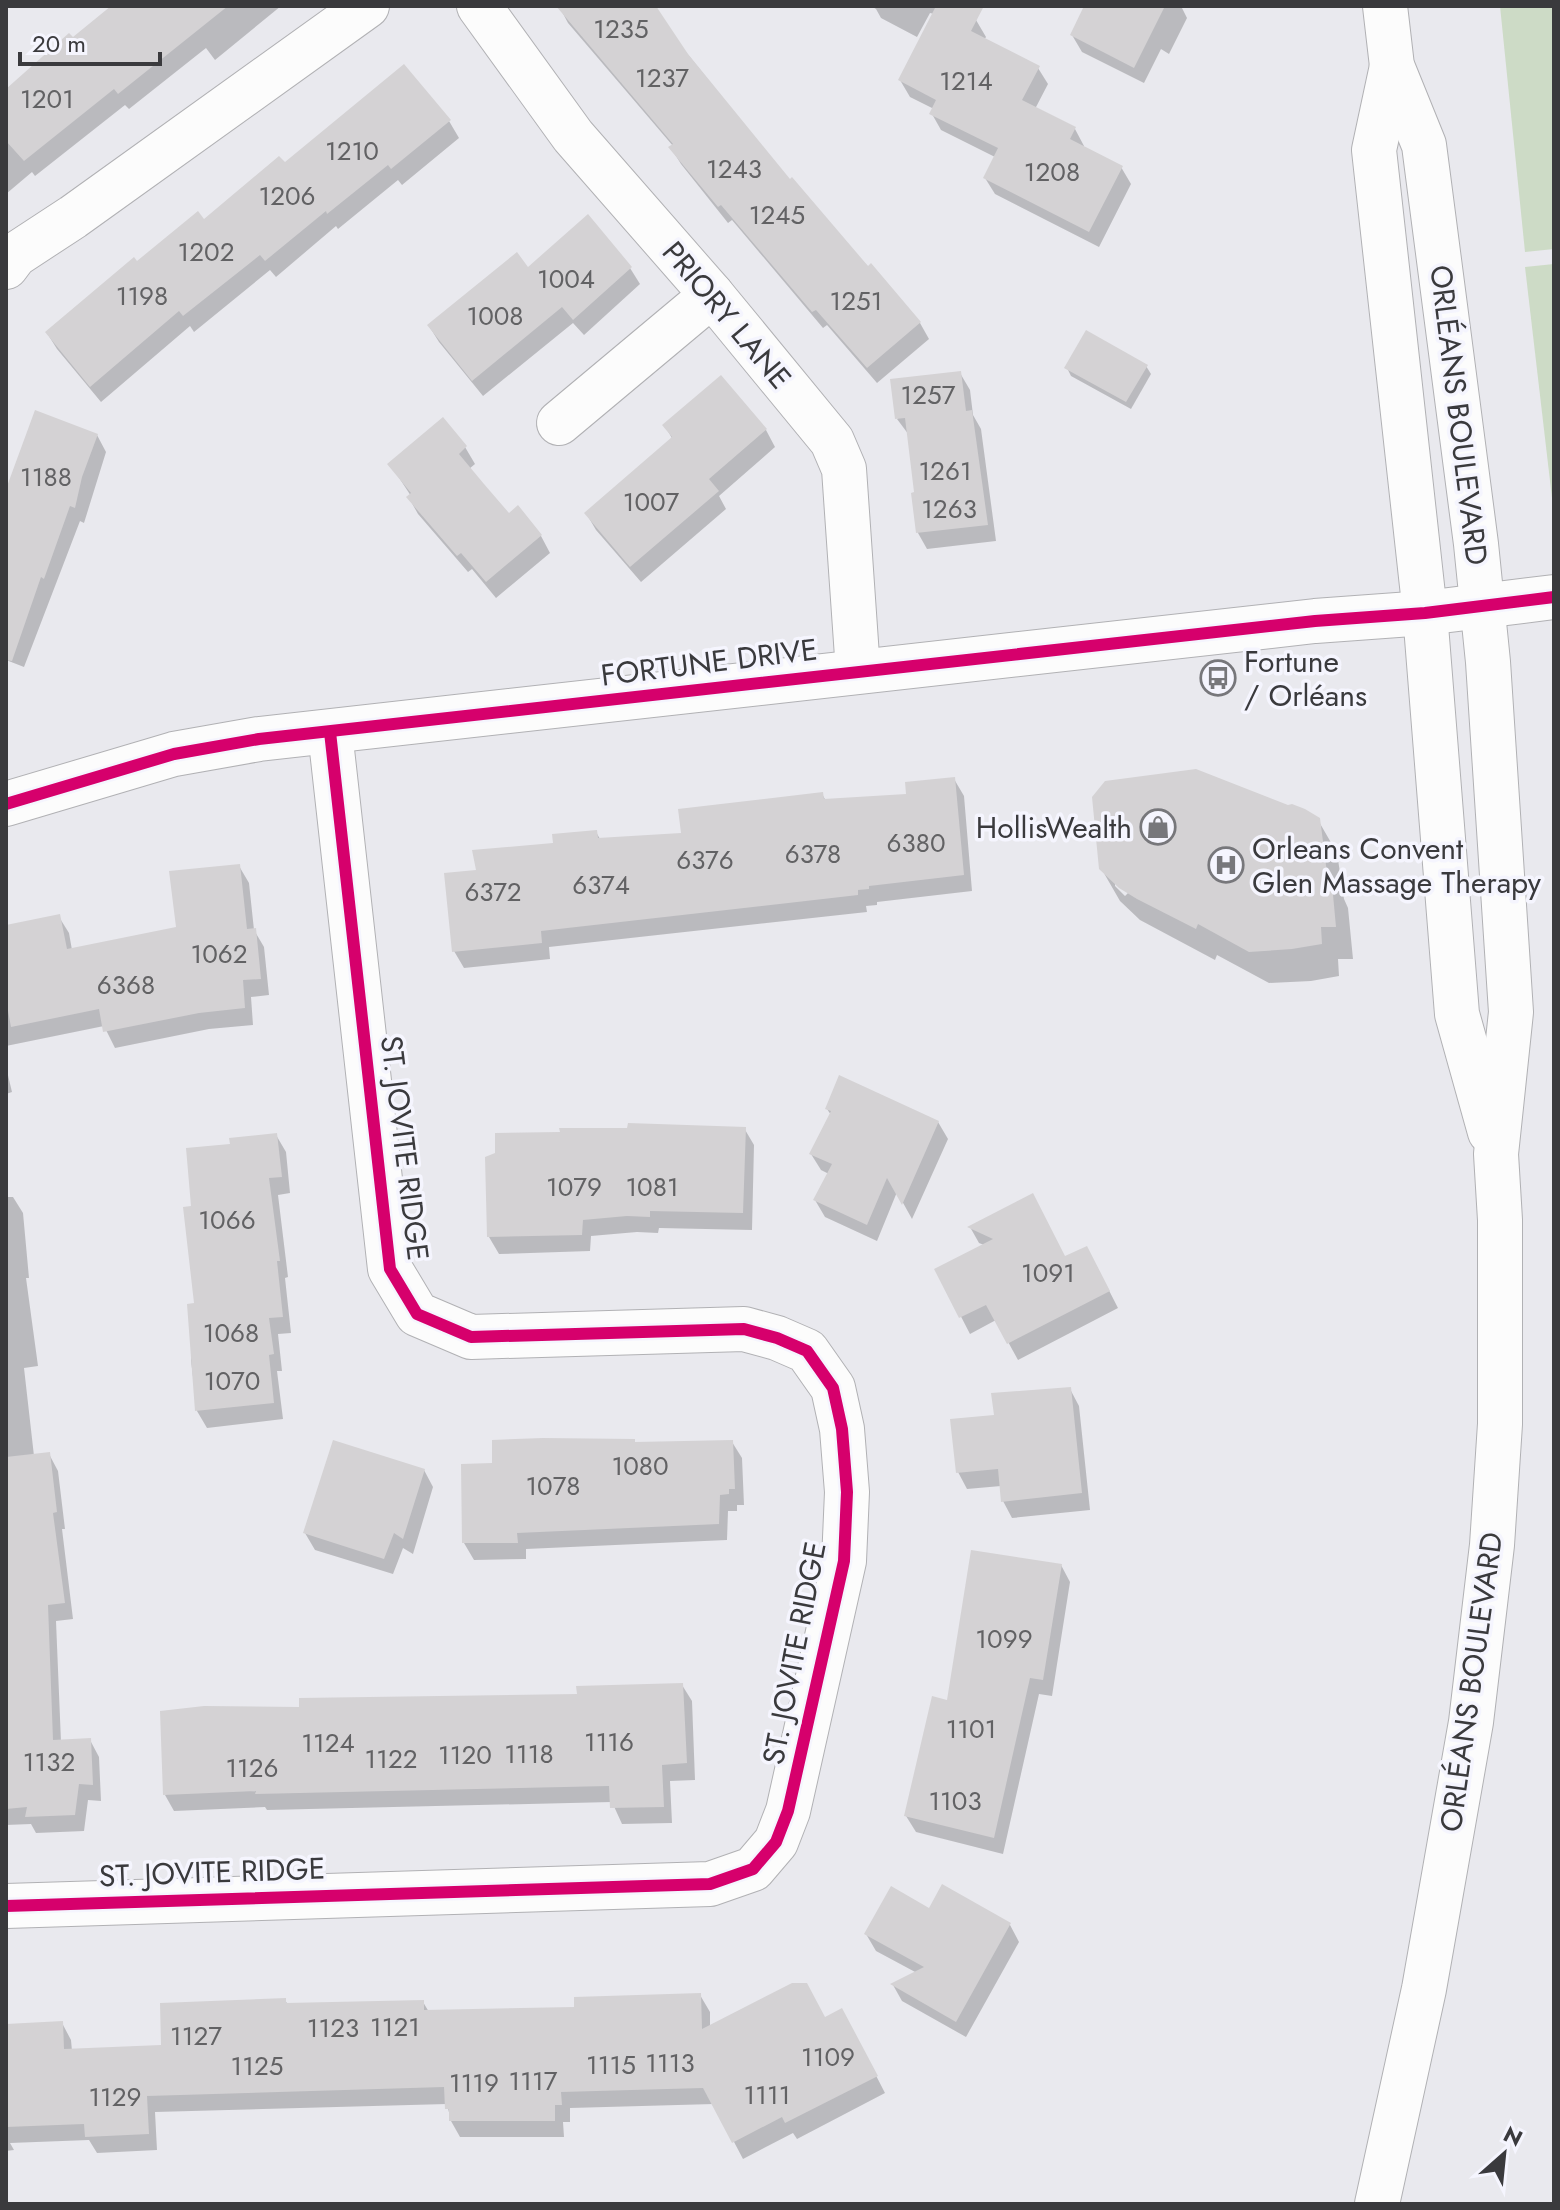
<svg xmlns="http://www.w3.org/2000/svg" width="1560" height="2210" font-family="Jost,sans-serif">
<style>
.green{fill:#cddbc6}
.shadow{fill:#0003;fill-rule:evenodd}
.building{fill:#d4d2d4}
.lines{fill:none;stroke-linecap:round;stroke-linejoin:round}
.street-casing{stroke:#b1b1b4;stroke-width:46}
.secondary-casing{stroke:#b1b1b4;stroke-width:46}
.street{stroke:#fcfcfc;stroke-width:44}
.secondary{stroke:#fcfcfc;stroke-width:44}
.cycleway-casing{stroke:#f5f5fe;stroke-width:17}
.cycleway{stroke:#d6006c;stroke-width:12}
.labels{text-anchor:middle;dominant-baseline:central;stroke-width:7;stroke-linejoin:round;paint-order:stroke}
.number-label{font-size:26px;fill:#626264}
.street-label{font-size:30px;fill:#3a3a3d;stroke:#f5f5fe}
.poi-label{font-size:30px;fill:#3a3a3d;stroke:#f5f5fe;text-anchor:start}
</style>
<rect width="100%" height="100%" fill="#e9e9ee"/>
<g class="green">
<polygon points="1500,6 1554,6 1554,249 1525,252"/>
<polygon points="1554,264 1554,515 1525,267"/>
</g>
<g class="shadow">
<polygon points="114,6 281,6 215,60 206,48 129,109 125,105 35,176 32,172 6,194 6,90"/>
<polygon points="559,6 649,6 790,182 920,323 929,339 877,383 827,325 823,328 732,220 728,223 681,164 671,148 673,146 568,23"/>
<polygon points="871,6 948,6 976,20 986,37 984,40 1038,68 1048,84 1035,109 1075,129 1084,146 1083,148 1121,167 1131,184 1099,247 995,194 985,178 995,157 941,130 932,114 934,109 910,97 900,80 934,14 930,13 917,37 881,18 876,9"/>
<polygon points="1087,6 1181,6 1187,18 1169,54 1161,49 1144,83 1082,52 1072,35"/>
<polygon points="404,67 449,121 459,138 402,185 398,180 338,229 336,226 276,277 270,270 194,332 190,326 101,402 57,349 47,333 137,264 204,222 284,165"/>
<polygon points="630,268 640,284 584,335 573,323 483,396 439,342 429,326 528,270"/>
<polygon points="1146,366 1151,374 1131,409 1071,376 1067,368"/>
<polygon points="960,373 970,390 973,415 981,429 996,541 927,549 918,533 913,494 917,494 909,435 897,419"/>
<polygon points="721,378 766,430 775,447 719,496 726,509 641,582 596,530 586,513 673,440 665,426"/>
<polygon points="97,435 106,452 84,523 80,521 24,667 6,660 6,485 9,486"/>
<polygon points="465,447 475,464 469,469 508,516 517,508 541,536 550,553 496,598 472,569 468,572 418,514 409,498 411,496 390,464"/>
<polygon points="954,779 964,796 972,891 877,902 877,905 866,906 867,912 549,947 550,959 464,968 454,951 478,872 555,844 596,832 600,839 683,835 822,794 826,801 908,796"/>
<path d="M1288 807 1318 820 1337 853 1344 899 1348 908 1353 959H1338L1339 976 1311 981 1269 983 1217 955 1215 960 1140 920 1120 901 1101 868ZM1115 881 1128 893 1125 896 1115 886Z"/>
<polygon points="239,866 249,883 254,930 264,947 269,995 251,997 253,1025 209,1029 115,1048 104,1026 6,1046 6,927 59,917 69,933 72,950 178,928"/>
<polygon points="6,1067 12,1092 6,1094"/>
<polygon points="827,1109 938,1122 948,1139 912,1219 897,1192 877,1241 825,1217 815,1200 829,1174 821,1170 811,1154 831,1115"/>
<polygon points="744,1128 754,1145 752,1230 659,1228 658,1233 637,1232 591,1236 590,1251 499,1254 489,1237 562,1134"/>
<polygon points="276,1135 286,1152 290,1193 278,1195 288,1277 285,1278 291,1333 278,1334 282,1371 277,1371 283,1419 207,1428 197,1411 191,1360 196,1304 193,1208 232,1146"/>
<polygon points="6,1197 13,1197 23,1213 29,1278 26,1278 38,1366 24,1368 34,1456 49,1454 58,1471 65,1529 62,1529 73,1619 56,1621 61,1742 90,1740 99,1757 101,1801 88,1800 84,1831 36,1833 31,1824 6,1825"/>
<polygon points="970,1227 1065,1259 1096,1265 1118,1308 1018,1360 996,1320 970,1334 937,1270 984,1245 979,1243"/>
<polygon points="1070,1389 1079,1406 1090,1510 1012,1518 1003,1501 1001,1486 967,1489 958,1472 996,1417"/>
<polygon points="732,1442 742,1458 744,1505 737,1505 737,1511 728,1511 727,1540 526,1549 526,1559 474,1560 464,1543 494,1464 636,1444"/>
<polygon points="424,1470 433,1487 413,1554 403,1548 393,1574 315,1550 305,1533"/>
<polygon points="1061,1565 1070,1582 1052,1696 1039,1694 1003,1854 916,1832 906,1816 948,1702"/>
<polygon points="682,1685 692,1701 695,1780 670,1781 672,1823 622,1824 612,1802 267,1810 265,1807 174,1811 165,1795 301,1709 579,1695"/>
<polygon points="930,1910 1010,1925 1019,1942 966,2037 902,2001 893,1985 917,1973 876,1951 866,1934"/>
<polygon points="700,1995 710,2012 710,2028 825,2019 851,2027 885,2093 797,2139 793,2133 743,2159 714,2104 570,2108 570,2122 563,2122 564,2137 460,2137 451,2121 447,2104 155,2112 157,2150 97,2153 89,2140 10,2143 14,2150 6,2151 6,2026 62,2023 71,2040 72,2051 163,2046 285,2000 288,2005 423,2002 429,2012 576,2009"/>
</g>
<g class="building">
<polygon points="111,6 228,6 118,94 114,89 24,161 6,141 6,89 69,33 73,37"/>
<polygon points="556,6 656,6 688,54 790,179 792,177 868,266 871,263 921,322 867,368 816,310 812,312 721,205 718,207 668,147 673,144"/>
<polygon points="936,6 984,6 971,31 1040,66 1022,100 1076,127 1070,139 1123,166 1089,232 983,178 998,148 929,114 936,100 898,80"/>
<polygon points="1084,6 1165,6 1134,68 1070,35"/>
<polygon points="404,64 451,120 391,169 388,165 327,214 326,211 265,261 260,255 183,316 179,311 90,387 45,332 134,257 137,261 198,211 204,219 279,156 285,162"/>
<polygon points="588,214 632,267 573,320 562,307 472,381 427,325 517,252 528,267"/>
<polygon points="1086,330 1148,365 1126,402 1064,368"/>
<polygon points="961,371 966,411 972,410 988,525 916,533 911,493 914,492 905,418 895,419 890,379"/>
<polygon points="721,375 767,429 709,479 719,491 630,567 584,513 672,437 662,425"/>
<polygon points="35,410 98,434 82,477 75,508 70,506 44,579 41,577 12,661 6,660 6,489"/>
<polygon points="443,417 467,446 459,454 484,484 509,513 518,505 542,535 486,582 461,553 457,556 406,497 411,493 387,464"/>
<polygon points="1196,769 1288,805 1292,804 1305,809 1320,818 1327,873 1331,873 1336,927 1321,927 1322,944 1292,949 1249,952 1198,924 1196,929 1137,899 1119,888 1099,869 1092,797 1105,781"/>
<polygon points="955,777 964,875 869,886 869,889 858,890 858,895 541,931 542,943 452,952 444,873 476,870 472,850 553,843 552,834 597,830 598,838 681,833 678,809 823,792 824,799 906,794 905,782"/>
<polygon points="240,864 247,929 256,928 261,979 243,980 245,1008 199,1013 103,1032 99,1009 11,1027 6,1000 6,925 60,914 67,949 176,927 169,871"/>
<polygon points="839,1075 939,1121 902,1205 887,1178 867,1225 813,1200 832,1164 809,1154 831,1111 825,1109"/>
<polygon points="628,1123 746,1127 743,1213 650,1211 650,1217 627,1216 583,1220 582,1235 487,1237 485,1157 495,1153 495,1133 560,1132 559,1128 627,1128"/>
<polygon points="277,1133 282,1177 269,1178 280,1261 277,1261 283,1317 269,1318 274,1354 269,1355 274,1403 195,1411 187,1304 194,1303 183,1207 191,1206 186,1148 230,1144 229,1138"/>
<polygon points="1033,1193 1065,1256 1087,1246 1110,1291 1007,1344 986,1305 959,1318 934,1269 993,1239 967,1227"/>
<polygon points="1071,1387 1082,1493 1001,1502 998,1469 956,1473 950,1419 994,1415 991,1393"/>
<polygon points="543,1438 635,1439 635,1442 733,1440 735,1489 729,1489 729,1494 720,1495 719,1524 517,1533 518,1543 462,1543 461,1464 492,1463 492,1440"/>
<polygon points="333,1440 425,1469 403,1539 394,1533 384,1559 303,1533"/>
<polygon points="50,1452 57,1512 53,1513 65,1603 48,1605 53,1740 91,1738 93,1785 79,1784 75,1815 25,1817 27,1807 6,1809 6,1457"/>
<polygon points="971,1550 1062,1564 1043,1680 1030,1678 994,1838 904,1816 932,1696 947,1700"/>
<polygon points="683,1683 687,1763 662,1765 664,1807 610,1808 609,1786 255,1794 256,1791 163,1795 160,1711 204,1706 299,1707 299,1698 577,1694 576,1686"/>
<polygon points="942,1884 1011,1923 956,2022 890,1984 924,1967 864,1934 891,1886 929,1908"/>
<polygon points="792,1983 807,1983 825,2017 842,2008 878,2076 785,2123 782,2117 732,2143 703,2088 561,2092 562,2105 555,2105 555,2121 449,2121 449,2109 445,2109 444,2087 147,2096 149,2134 85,2137 84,2124 6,2127 6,2024 63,2021 64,2049 161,2045 160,2003 286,1998 286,2003 424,2000 424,2010 574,2007 574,1997 701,1993 702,2029"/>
</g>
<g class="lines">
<defs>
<g id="street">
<polyline points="479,6 573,136 712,295 832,441 844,469 858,671"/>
<polyline points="6,267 15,255 73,217 367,6"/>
<polyline points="559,423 712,295"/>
<polyline points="6,804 174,754 259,739 1315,621 1425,613 1554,597"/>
<polyline points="6,1906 710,1884 753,1869 776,1842 788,1811 844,1561 847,1492 842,1429 833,1388 807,1351 777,1338 744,1329 471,1337 417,1314 390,1269 330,732"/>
</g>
<g id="secondary">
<polyline points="1392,66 1374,150 1425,613 1457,1014 1490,1132"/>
<polyline points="1377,2204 1424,1989 1471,1722 1492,1545 1500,1424 1500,1220 1496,1154 1511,1012 1488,662 1476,544 1424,145 1392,66 1385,6"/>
</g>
</defs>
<use href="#street" class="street-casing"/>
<use href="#secondary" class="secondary-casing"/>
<use href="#street" class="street"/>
<use href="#secondary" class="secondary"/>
<defs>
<g id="cycleway">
<polyline points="6,804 174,754 259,739 1315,621 1425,613 1554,597"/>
<polyline points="6,1906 710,1884 753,1869 776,1842 788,1811 844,1561 847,1492 842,1429 833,1388 807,1351 777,1338 744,1329 471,1337 417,1314 390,1269 330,732"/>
</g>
</defs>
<use href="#cycleway" class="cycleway-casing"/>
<use href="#cycleway" class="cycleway"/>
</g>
<defs>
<symbol id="bus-ring" viewBox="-11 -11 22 22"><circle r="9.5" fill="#f5f5fe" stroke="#77777b" stroke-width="1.5"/><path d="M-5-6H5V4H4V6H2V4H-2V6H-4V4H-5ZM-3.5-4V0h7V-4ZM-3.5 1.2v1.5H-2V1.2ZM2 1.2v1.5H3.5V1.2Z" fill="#77777b"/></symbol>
<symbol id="shop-ring" viewBox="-11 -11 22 22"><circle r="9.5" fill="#f5f5fe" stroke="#77777b" stroke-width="1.5"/><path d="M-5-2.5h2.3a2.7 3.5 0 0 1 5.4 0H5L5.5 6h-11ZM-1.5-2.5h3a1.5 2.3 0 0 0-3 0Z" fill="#77777b"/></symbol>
<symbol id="hospital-ring" viewBox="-11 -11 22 22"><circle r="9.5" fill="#f5f5fe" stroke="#77777b" stroke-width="1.5"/><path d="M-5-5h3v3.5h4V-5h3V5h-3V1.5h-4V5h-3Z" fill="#77777b"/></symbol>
</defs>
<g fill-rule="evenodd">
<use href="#bus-ring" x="1198" y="658" width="40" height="40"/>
<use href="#shop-ring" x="1138" y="807" width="40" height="40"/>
<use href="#hospital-ring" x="1206" y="845" width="40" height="40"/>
</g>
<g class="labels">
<g class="number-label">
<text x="621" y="29">1235</text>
<text x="662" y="78">1237</text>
<text x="966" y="81">1214</text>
<text x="47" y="99">1201</text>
<text x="352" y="151">1210</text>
<text x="734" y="169">1243</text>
<text x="1052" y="172">1208</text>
<text x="287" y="196">1206</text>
<text x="777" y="215">1245</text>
<text x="206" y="252">1202</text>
<text x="566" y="279">1004</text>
<text x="142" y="296">1198</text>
<text x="856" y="301">1251</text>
<text x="495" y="316">1008</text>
<text x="928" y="395">1257</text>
<text x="945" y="471">1261</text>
<text x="46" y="477">1188</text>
<text x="651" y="502">1007</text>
<text x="949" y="509">1263</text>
<text x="916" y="843">6380</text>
<text x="813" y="854">6378</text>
<text x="705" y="860">6376</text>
<text x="601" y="885">6374</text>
<text x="493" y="892">6372</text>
<text x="219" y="954">1062</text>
<text x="126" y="985">6368</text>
<text x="574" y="1187">1079</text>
<text x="652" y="1187">1081</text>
<text x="227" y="1220">1066</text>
<text x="1048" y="1273">1091</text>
<text x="231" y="1333">1068</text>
<text x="232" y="1381">1070</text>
<text x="640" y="1466">1080</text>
<text x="553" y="1486">1078</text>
<text x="1004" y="1639">1099</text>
<text x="971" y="1729">1101</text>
<text x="609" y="1742">1116</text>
<text x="328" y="1743">1124</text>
<text x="529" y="1754">1118</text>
<text x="465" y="1755">1120</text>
<text x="391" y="1759">1122</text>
<text x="49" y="1762">1132</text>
<text x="252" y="1768">1126</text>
<text x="955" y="1801">1103</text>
<text x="395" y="2027">1121</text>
<text x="333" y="2028">1123</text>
<text x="196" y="2036">1127</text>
<text x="828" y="2057">1109</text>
<text x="670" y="2063">1113</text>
<text x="611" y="2065">1115</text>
<text x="257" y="2066">1125</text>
<text x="533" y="2081">1117</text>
<text x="474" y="2083">1119</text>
<text x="767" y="2095">1111</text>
<text x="115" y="2097">1129</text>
</g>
<g class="street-label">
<text transform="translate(727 315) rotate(50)">PRIORY LANE</text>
<text transform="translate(1459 415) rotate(83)">ORLÉANS BOULEVARD</text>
<text transform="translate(709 662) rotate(-7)">FORTUNE DRIVE</text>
<text transform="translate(405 1148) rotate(83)">ST. JOVITE RIDGE</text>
<text transform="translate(794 1653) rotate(-79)">ST. JOVITE RIDGE</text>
<text transform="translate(1471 1682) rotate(-82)">ORLÉANS BOULEVARD</text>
<text transform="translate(212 1872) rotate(-2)">ST. JOVITE RIDGE</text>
</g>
<g class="poi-label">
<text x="1244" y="661">Fortune<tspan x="1244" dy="34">/ Orléans</tspan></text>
<text x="1132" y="827" text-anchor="end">HollisWealth</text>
<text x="1252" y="848">Orleans Convent<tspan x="1252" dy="34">Glen Massage Therapy</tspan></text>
</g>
</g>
<rect width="1560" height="2210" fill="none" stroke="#3a3a3d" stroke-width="16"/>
<g transform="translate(1504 2154) rotate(27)" stroke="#f5f5fe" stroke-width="6" paint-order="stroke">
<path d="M0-6L14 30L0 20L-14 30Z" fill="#3a3a3d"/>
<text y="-12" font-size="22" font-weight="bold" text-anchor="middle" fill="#3a3a3d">N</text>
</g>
<path d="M20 52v12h140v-12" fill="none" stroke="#3a3a3d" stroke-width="4"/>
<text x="32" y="52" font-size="24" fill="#3a3a3d" stroke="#f5f5fe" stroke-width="6" paint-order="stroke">20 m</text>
</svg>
